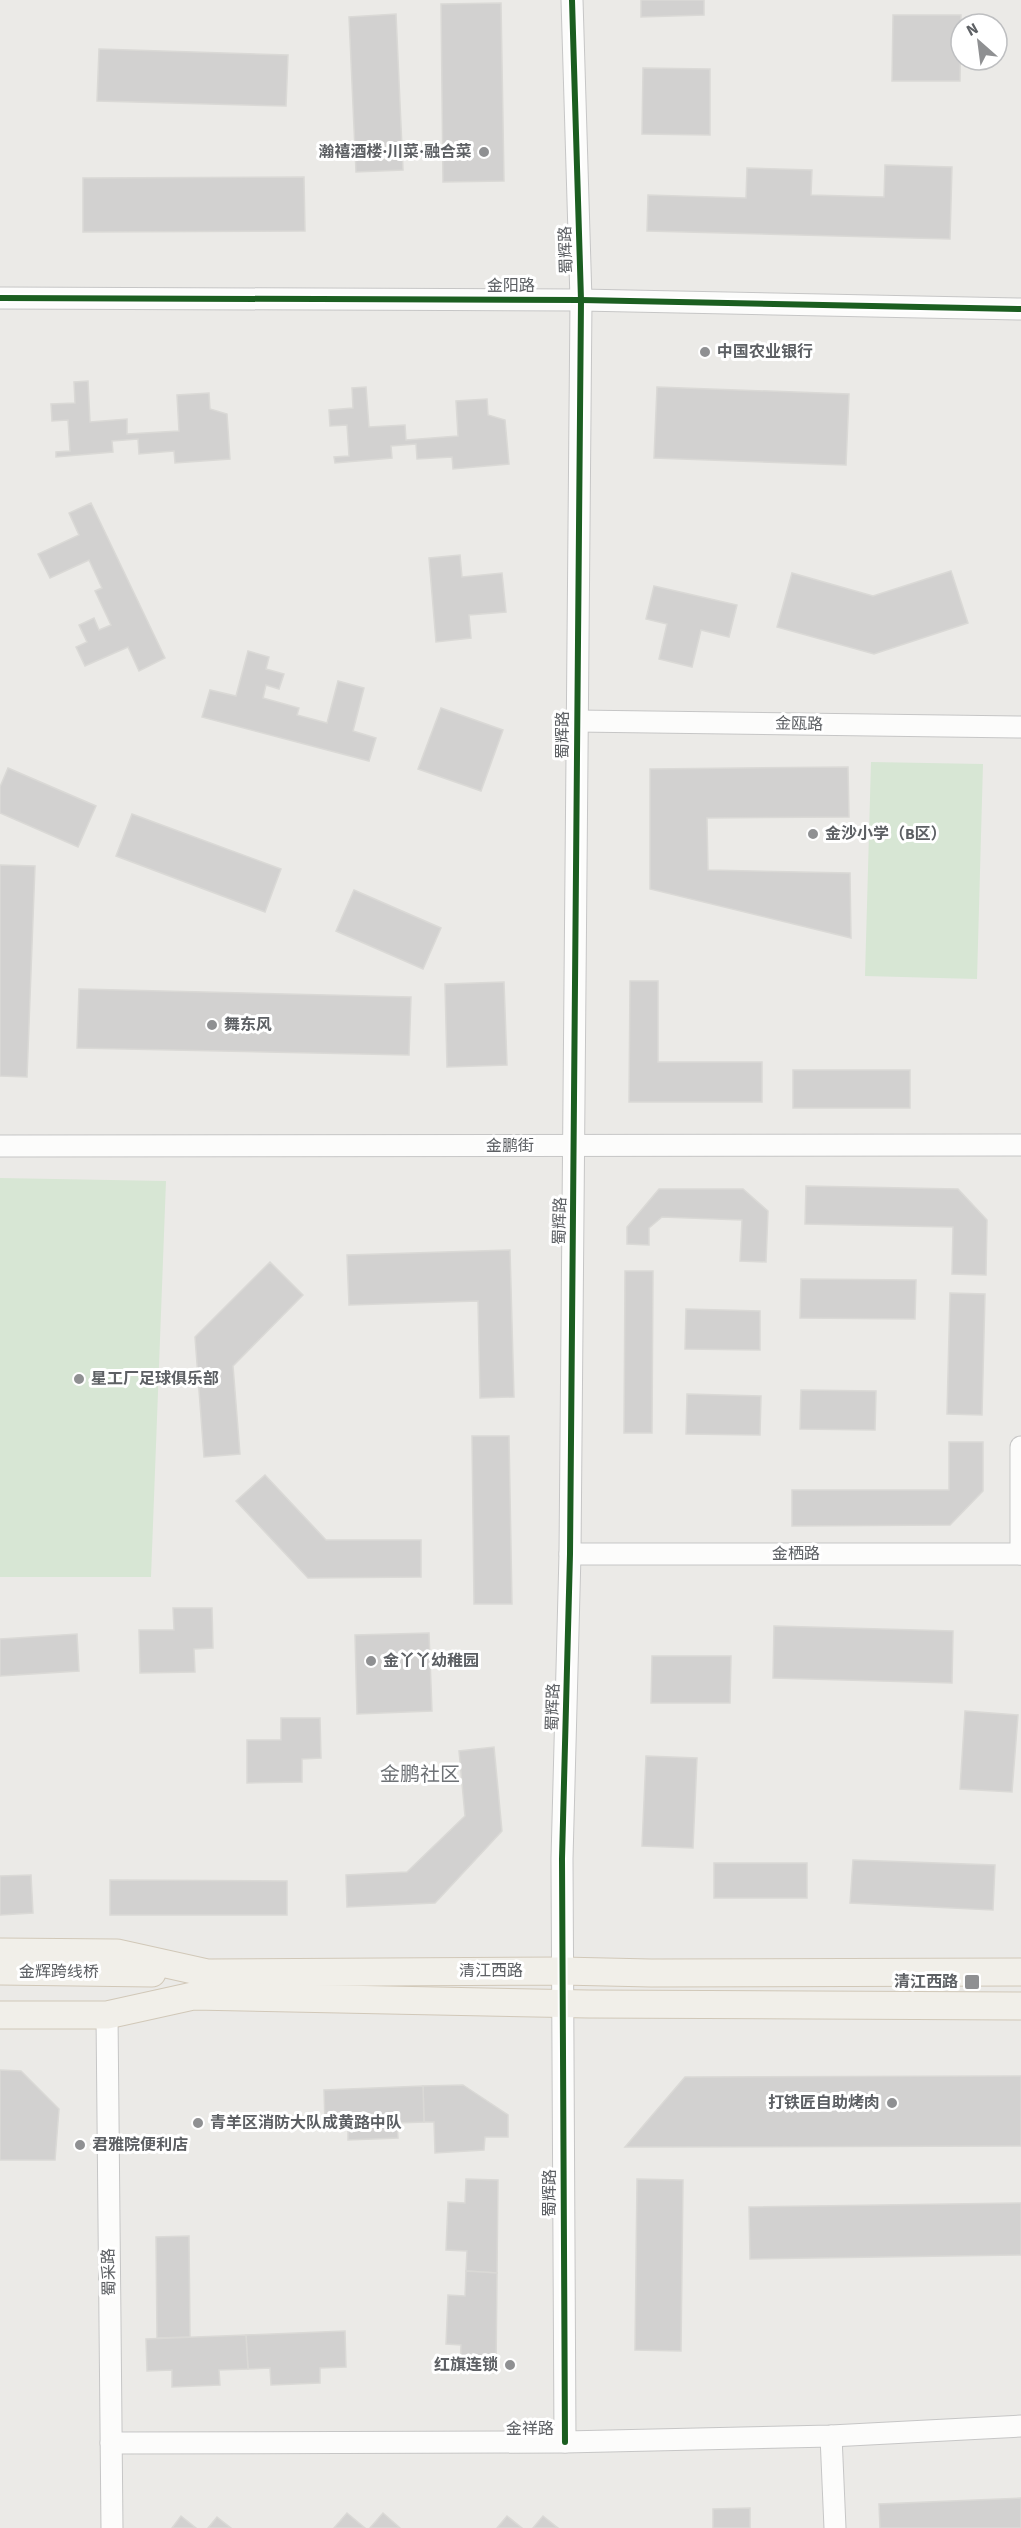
<svg xmlns="http://www.w3.org/2000/svg" width="1021" height="2528" font-family="'Source Sans 3','Noto Sans SC',sans-serif">
<style>
.green{fill:#d7e6d4}
.building{fill:#d2d1d0;stroke:#dad9d6;stroke-width:1.5}
.lines{fill:none;stroke-linecap:round;stroke-linejoin:round}
.minor-casing{stroke:#c6c6c6;stroke-width:23}
.major-casing{stroke:#d1c8b8;stroke-width:29}
.minor{stroke:#fcfcfb;stroke-width:21}
.major{stroke:#f1efe9;stroke-width:27}
.cycleway-casing{stroke:#fff;stroke-width:10}
.cycleway{stroke:#1b5e20;stroke-width:6}
.poi-dot{fill:#8f9092;stroke:#fff;stroke-width:2}
.labels{text-anchor:middle;dominant-baseline:central;stroke-width:6;stroke-linejoin:round;paint-order:stroke}
.poi-label{font-size:16px;font-weight:bold;fill:#5d6064;stroke:#fff;text-anchor:start}
.street-label{font-size:16px;fill:#5d6064;stroke:#fff}
.quarter-label{font-size:20px;fill:#6e7276;stroke:#fff}
</style>
<rect width="100%" height="100%" fill="#ebeae7"/>
<g class="green">
<polygon points="871,762 983,764 977,979 865,976"/>
<polygon points="0,1178 166,1181 151,1577 0,1577"/>
</g>
<g class="building">
<polygon points="641,0 704,0 704,15 641,17"/>
<polygon points="501,3 504,181 443,182 441,4"/>
<polygon points="396,14 403,170 356,172 349,17"/>
<polygon points="893,15 961,15 960,81 892,81"/>
<polygon points="99,49 288,55 286,106 97,101"/>
<polygon points="643,68 710,69 710,135 642,134"/>
<polygon points="885,165 952,167 950,239 647,231 648,195 746,198 747,168 812,170 811,195 884,197"/>
<polygon points="304,177 305,231 83,232 83,178"/>
<polygon points="88,381 90,422 127,419 127,434 179,431 177,395 209,393 210,409 227,414 230,459 175,463 174,451 139,454 138,439 112,441 113,452 56,457 56,452 70,451 68,420 52,421 51,404 75,403 74,382"/>
<polygon points="366,387 369,427 405,425 406,440 458,436 456,401 487,399 488,415 505,420 509,464 453,469 452,457 417,459 416,444 391,446 392,458 335,463 334,457 349,456 347,425 330,426 329,410 353,408 352,388"/>
<polygon points="657,387 849,394 846,465 654,458"/>
<polygon points="91,503 165,658 139,671 128,647 85,666 76,647 87,642 79,625 94,618 99,630 111,625 95,591 102,588 89,560 50,578 38,554 79,535 69,513"/>
<polygon points="460,555 462,577 502,573 506,612 469,615 471,638 436,642 429,558"/>
<polygon points="951,571 968,623 874,654 777,627 792,573 873,596"/>
<polygon points="654,586 737,605 729,637 701,630 692,667 659,659 667,624 646,619"/>
<polygon points="248,651 269,657 266,669 284,674 279,689 266,685 263,698 299,708 297,715 327,723 338,681 364,688 353,731 376,738 369,761 202,717 210,690 236,696"/>
<polygon points="441,708 503,730 481,791 418,769"/>
<polygon points="848,767 849,817 707,818 708,870 850,873 851,938 650,889 650,769"/>
<polygon points="8,768 96,806 78,847 0,813 0,787"/>
<polygon points="132,814 281,869 265,912 116,856"/>
<polygon points="0,865 35,866 27,1077 0,1076"/>
<polygon points="354,890 441,928 423,969 336,931"/>
<polygon points="630,981 658,981 658,1062 762,1062 762,1102 629,1102"/>
<polygon points="504,982 507,1065 447,1067 445,984"/>
<polygon points="79,989 411,997 409,1055 77,1048"/>
<rect x="793" y="1070" width="117" height="38"/>
<polygon points="806,1186 958,1189 987,1220 986,1275 952,1274 953,1227 805,1224"/>
<polygon points="659,1189 743,1189 768,1211 766,1262 740,1261 742,1220 662,1217 649,1228 649,1245 627,1244 627,1227"/>
<polygon points="510,1250 514,1397 480,1398 478,1301 349,1305 347,1255"/>
<polygon points="270,1262 303,1295 233,1366 240,1454 204,1457 195,1337"/>
<polygon points="625,1271 653,1271 652,1433 624,1433"/>
<polygon points="801,1279 916,1280 915,1319 800,1318"/>
<polygon points="950,1293 985,1294 982,1415 947,1414"/>
<polygon points="686,1309 760,1311 760,1350 685,1349"/>
<polygon points="801,1390 876,1391 875,1430 800,1429"/>
<polygon points="687,1394 761,1396 760,1435 686,1434"/>
<polygon points="472,1436 509,1436 512,1604 474,1604"/>
<polygon points="949,1442 983,1442 983,1491 950,1525 792,1526 792,1490 949,1490"/>
<polygon points="265,1475 326,1540 421,1540 421,1577 308,1578 236,1501"/>
<polygon points="173,1608 212,1608 213,1648 194,1649 195,1672 140,1673 139,1630 174,1630"/>
<polygon points="774,1626 953,1631 952,1683 773,1678"/>
<polygon points="429,1633 432,1711 357,1714 355,1635"/>
<polygon points="77,1634 79,1671 0,1676 0,1639"/>
<polygon points="652,1656 731,1656 730,1703 651,1703"/>
<polygon points="965,1711 1018,1715 1012,1792 960,1789"/>
<polygon points="281,1718 320,1718 321,1758 302,1759 302,1782 247,1783 247,1740 281,1740"/>
<polygon points="494,1747 502,1831 435,1903 347,1907 346,1875 407,1872 465,1816 459,1751"/>
<polygon points="646,1756 697,1758 693,1848 642,1846"/>
<polygon points="853,1860 995,1865 993,1910 850,1903"/>
<rect x="714" y="1863" width="93" height="35"/>
<polygon points="31,1875 33,1913 0,1915 0,1876"/>
<polygon points="110,1880 287,1881 287,1915 110,1915"/>
<polygon points="0,2070 21,2071 59,2109 55,2160 0,2160"/>
<polygon points="1021,2076 1021,2146 625,2147 685,2077"/>
<polygon points="463,2085 508,2115 508,2137 485,2137 484,2150 435,2153 434,2122 424,2122 423,2086"/>
<polygon points="423,2086 424,2122 397,2123 398,2138 348,2140 348,2123 325,2124 324,2090"/>
<polygon points="466,2179 498,2180 497,2273 466,2271 467,2251 446,2250 448,2202 465,2203"/>
<polygon points="637,2179 683,2180 681,2351 635,2350"/>
<polygon points="1021,2203 1021,2255 750,2259 749,2207"/>
<polygon points="189,2236 190,2337 157,2338 156,2237"/>
<polygon points="466,2271 497,2273 496,2373 460,2371 461,2345 446,2344 448,2295 465,2296"/>
<polygon points="345,2331 346,2367 320,2368 320,2383 271,2385 270,2368 248,2369 246,2335"/>
<polygon points="246,2335 248,2369 219,2370 220,2385 172,2387 172,2370 147,2371 146,2339"/>
<polygon points="1021,2498 1021,2528 880,2528 879,2504"/>
<polygon points="750,2508 750,2528 713,2528 713,2509"/>
<polygon points="347,2513 365,2528 334,2528"/>
<polygon points="383,2513 400,2528 370,2528"/>
<polygon points="181,2516 196,2528 172,2528"/>
<polygon points="507,2516 522,2528 497,2528"/>
<polygon points="543,2516 558,2528 533,2528"/>
<polygon points="217,2517 231,2528 208,2528"/>
</g>
<g class="lines">
<defs>
<g id="minor">
<polyline points="0,298 581,300 1021,309"/>
<polyline points="577,721 1021,727"/>
<polyline points="0,1146 1021,1145"/>
<polyline points="570,1554 1021,1554"/>
<polyline points="1021,1554 1021,1447"/>
<polyline points="107,2015 112,2528"/>
<polyline points="831,2436 835,2528"/>
<polyline points="565,2442 562,1859 570,1554 581,300 572,0"/>
<polyline points="111,2443 565,2442 831,2436 1021,2426"/>
</g>
<g id="major">
<polyline points="0,1952 117,1953 207,1973 562,1971 651,1973 1021,1972"/>
<polyline points="0,1971 152,1973"/>
<polyline points="0,2015 107,2015 193,1996 588,2004 1021,2006"/>
</g>
</defs>
<use href="#minor" class="minor-casing"/>
<use href="#major" class="major-casing"/>
<use href="#minor" class="minor"/>
<use href="#major" class="major"/>
<defs>
<g id="cycleway">
<polyline points="0,298 581,300 1021,309"/>
<polyline points="565,2442 562,1859 570,1554 581,300 572,0"/>
</g>
</defs>
<use href="#cycleway" class="cycleway-casing"/>
<use href="#cycleway" class="cycleway"/>
</g>
<g class="poi-dot">
<circle cx="484" cy="152" r="6"/>
<circle cx="705" cy="352" r="6"/>
<circle cx="813" cy="834" r="6"/>
<circle cx="212" cy="1025" r="6"/>
<circle cx="79" cy="1379" r="6"/>
<circle cx="371" cy="1661" r="6"/>
<rect x="964" y="1974" width="16" height="16" rx="3"/>
<circle cx="892" cy="2103" r="6"/>
<circle cx="198" cy="2123" r="6"/>
<circle cx="80" cy="2145" r="6"/>
<circle cx="510" cy="2365" r="6"/>
</g>
<g class="labels">
<g class="poi-label">
<text x="472" y="152" text-anchor="end">瀚禧酒楼·川菜·融合菜</text>
<text x="717" y="352">中国农业银行</text>
<text x="825" y="834">金沙小学（B区）</text>
<text x="224" y="1025">舞东风</text>
<text x="91" y="1379">星工厂足球俱乐部</text>
<text x="383" y="1661">金丫丫幼稚园</text>
<text x="958" y="1982" text-anchor="end">清江西路</text>
<text x="880" y="2103" text-anchor="end">打铁匠自助烤肉</text>
<text x="210" y="2123">青羊区消防大队成黄路中队</text>
<text x="92" y="2145">君雅院便利店</text>
<text x="498" y="2365" text-anchor="end">红旗连锁</text>
</g>
<g class="street-label">
<text transform="translate(566 250) rotate(-92)">蜀辉路</text>
<text x="511" y="286">金阳路</text>
<text transform="translate(799 724) rotate(1)">金瓯路</text>
<text transform="translate(563 735) rotate(-90)">蜀辉路</text>
<text x="510" y="1146">金鹏街</text>
<text transform="translate(560 1221) rotate(-89)">蜀辉路</text>
<text x="796" y="1554">金栖路</text>
<text transform="translate(553 1707) rotate(-88)">蜀辉路</text>
<text x="491" y="1971">清江西路</text>
<text x="59" y="1972">金辉跨线桥</text>
<text transform="translate(550 2193) rotate(-90)">蜀辉路</text>
<text transform="translate(109 2272) rotate(-91)">蜀采路</text>
<text x="530" y="2429">金祥路</text>
</g>
<g class="quarter-label">
<text x="420" y="1775">金鹏社区</text>
</g>
</g>
<g transform="translate(979 42) rotate(332)"><circle r="28" fill="#ffffff" stroke="#bebfc1" stroke-width="1.5"/>
<path d="M0-4.5L10 22L0 15L-10 22Z" fill="#8f9092"/>
<text y="-9" font-size="16" font-weight="bold" text-anchor="middle" fill="#5d6064">N</text>
</g>
</svg>
